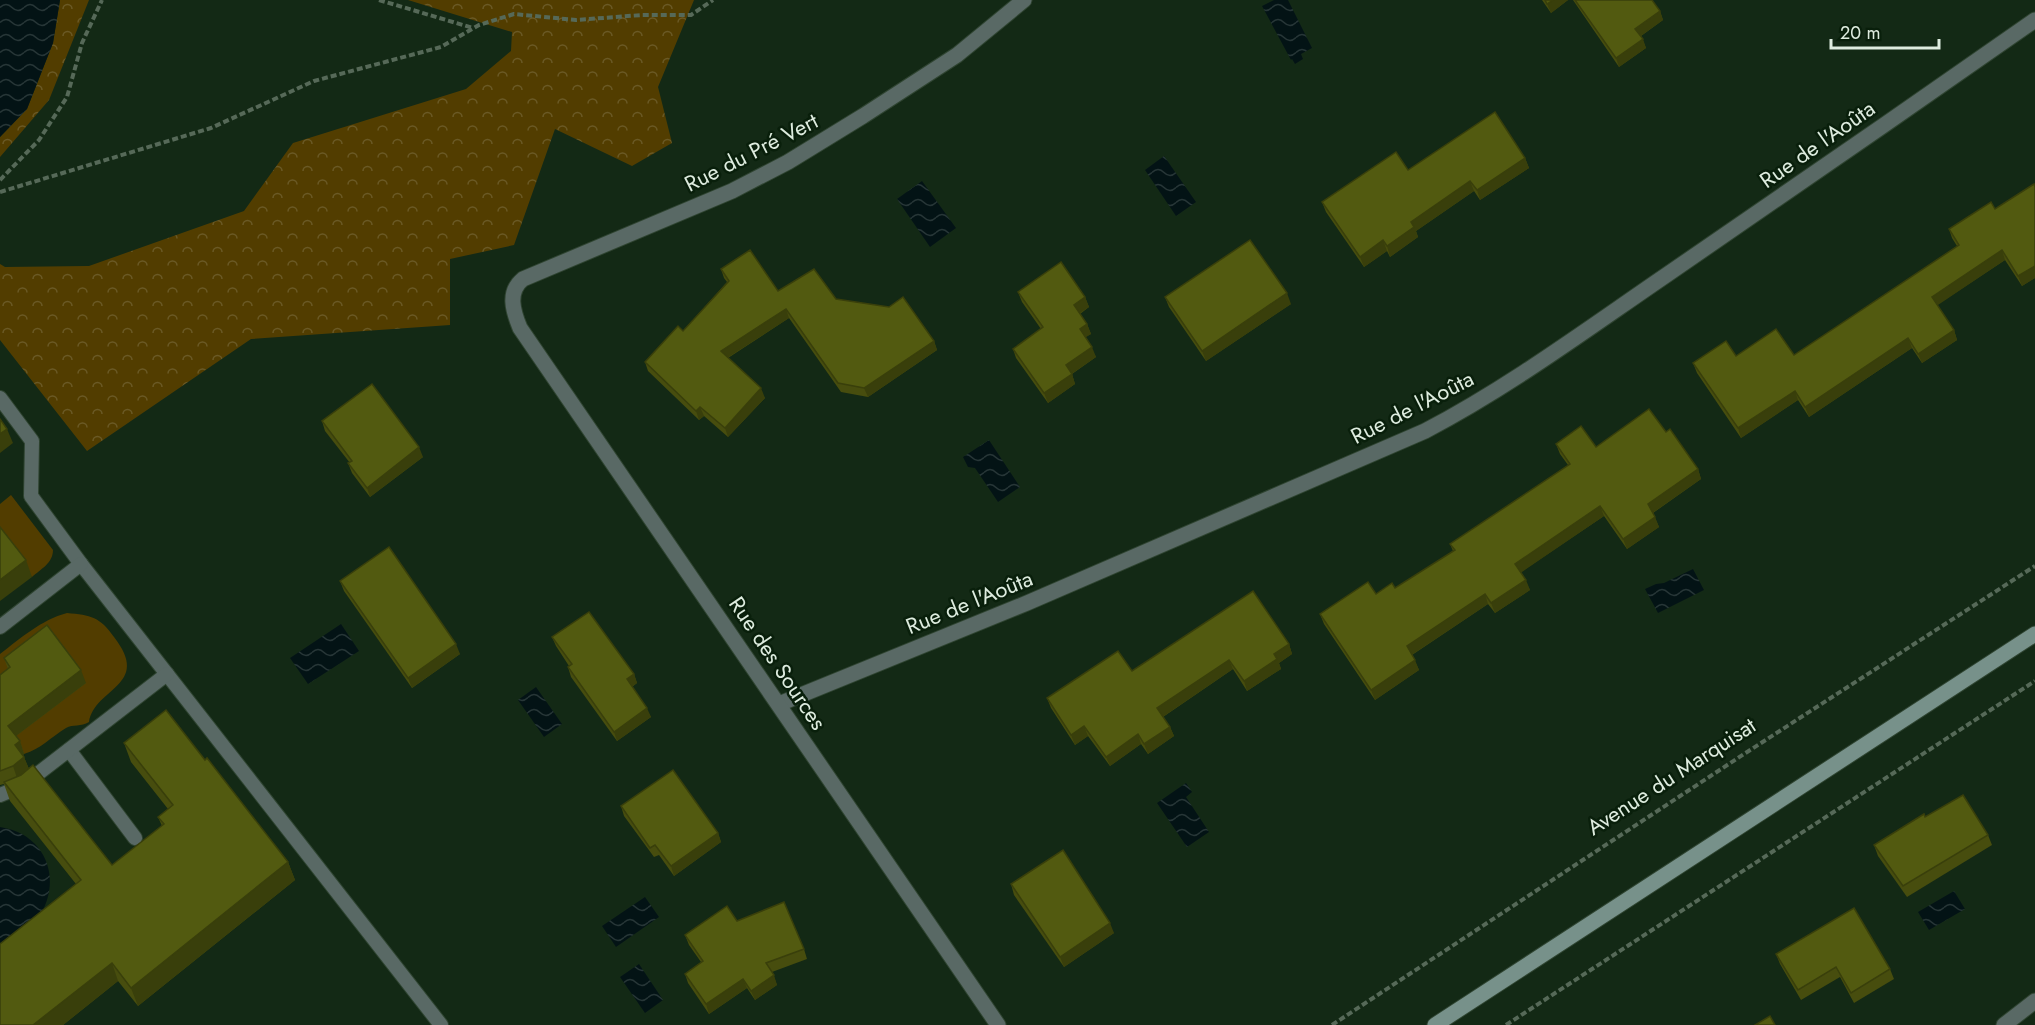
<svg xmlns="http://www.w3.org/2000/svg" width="2035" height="1025" font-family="Jost,sans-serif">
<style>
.green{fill:#523d00}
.forest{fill:url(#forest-crowns)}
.water{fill:url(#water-waves)}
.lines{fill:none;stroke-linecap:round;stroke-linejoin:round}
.service-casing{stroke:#2f4431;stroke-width:16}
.minor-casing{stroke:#2f4431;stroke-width:17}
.secondary-casing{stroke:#2f4431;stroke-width:17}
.path{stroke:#566958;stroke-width:4;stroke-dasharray:6 3;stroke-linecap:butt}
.service{stroke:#596965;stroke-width:14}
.minor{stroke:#596965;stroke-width:15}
.secondary{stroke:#77918a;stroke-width:15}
.wall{fill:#474d0e}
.shaded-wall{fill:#393f0b}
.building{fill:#525a10;stroke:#393f0b;stroke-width:1.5}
.labels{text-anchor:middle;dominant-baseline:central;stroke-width:5;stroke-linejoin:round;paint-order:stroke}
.street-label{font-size:22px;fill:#deecdf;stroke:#091f0b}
</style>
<defs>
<pattern id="forest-crowns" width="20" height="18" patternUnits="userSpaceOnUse" patternTransform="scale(1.5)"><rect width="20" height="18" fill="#523d00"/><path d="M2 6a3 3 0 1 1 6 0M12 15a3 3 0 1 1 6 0" fill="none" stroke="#6a5925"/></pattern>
<pattern id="water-waves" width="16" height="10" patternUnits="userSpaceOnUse" patternTransform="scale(1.5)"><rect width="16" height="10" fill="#031315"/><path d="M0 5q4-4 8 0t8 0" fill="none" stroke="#273637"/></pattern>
</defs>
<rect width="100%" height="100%" fill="#132915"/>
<g class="green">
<path d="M11 495 53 550C53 563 41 569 32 577L0 536V504Z"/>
<path d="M67 613C91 615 100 617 114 637 152 686 95 687 89 722 81 727 73 724 66 728 51 737 41 749 24 754L0 722V654C21 638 41 620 67 613Z"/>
</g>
<g class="forest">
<polygon points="60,0 89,0 49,100 0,157 0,137 27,109 53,43"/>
<polygon points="408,0 694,0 658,87 672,143 632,166 555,129 514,245 450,259 450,325 251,339 87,451 0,340 0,264 5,267 89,266 244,211 293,143 466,89 511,51 512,32"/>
</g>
<g class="water">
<polygon points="0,0 60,0 53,43 27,109 0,137"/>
<polygon points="1274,0 1288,0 1312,48 1301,54 1303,59 1295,64 1292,59 1291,60 1262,6"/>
<polygon points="1164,156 1196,202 1176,216 1145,170"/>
<polygon points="922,181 956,228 930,247 897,199"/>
<polygon points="989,440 1020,487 998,502 975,468 968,467 963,457"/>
<polygon points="1693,569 1704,590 1658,613 1645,589 1656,584 1664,583"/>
<polygon points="341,624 359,651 308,684 290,658"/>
<polygon points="536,687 562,724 544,737 518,700"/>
<polygon points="1186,783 1192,792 1186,797 1209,832 1187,847 1157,803"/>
<path d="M0 827C67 837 66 925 0 943Z"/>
<polygon points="1954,891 1965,909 1929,930 1918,912"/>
<polygon points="645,897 659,917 616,947 602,926"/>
<polygon points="639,964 663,1000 645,1013 620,977"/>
</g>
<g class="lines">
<defs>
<g id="service">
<polyline points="0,398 32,441 31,496 81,564 441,1025"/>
<polyline points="0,627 81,564"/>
<polyline points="69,750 135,838"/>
<polyline points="0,795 22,786 167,674"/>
</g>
<g id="minor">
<path d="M779 704 1027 603 1425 431C1509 387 1586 330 1665 276 1789 191 1912 106 2035 20"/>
<path d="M998 1025 520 328C513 311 507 292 523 279L732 191 788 162 863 116 957 55 1024 0"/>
<polyline points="2004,1025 2035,1001"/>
</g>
<polyline id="secondary" points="1435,1025 2035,634"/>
</defs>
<use href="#service" class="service-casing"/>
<use href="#minor" class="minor-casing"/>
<use href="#secondary" class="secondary-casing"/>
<g class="path">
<polyline points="379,0 473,28"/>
<polyline points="0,180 39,140 67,97 82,43 102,0"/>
<polyline points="0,192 211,128 314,81 441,47 479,25 514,14 576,20 642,15 691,15 713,0"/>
<polyline points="1332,1025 1744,754 2035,566"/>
<polyline points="1506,1025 2035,681"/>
</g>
<use href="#service" class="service"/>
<use href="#minor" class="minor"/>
<use href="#secondary" class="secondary"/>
</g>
<g class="wall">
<polygon points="1542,0 1568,0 1551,13"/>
<polygon points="1573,0 1652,0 1660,11 1663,20 1641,36 1646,48 1619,67"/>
<polygon points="1525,158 1529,168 1480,200 1474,191 1416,231 1418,237 1390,257 1387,251 1364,267 1326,212 1322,202 1408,170"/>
<polygon points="2035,187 2035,278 2022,286 2005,260 1937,305 1954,330 1957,340 1922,363 1912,348 1809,417 1798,400 1741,438 1697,373 1693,363 1736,356 1794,355 1957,246 1952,238 1949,229 1995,209"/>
<polygon points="721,269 778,291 836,299 934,341 937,350 868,397 841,392 789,318 728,358 765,398 728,437 704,416 699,420 648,371 645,362 683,331 727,282 724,278"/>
<polygon points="1018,292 1085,297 1089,307 1080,314 1087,324 1091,334 1085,337 1096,357 1072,374 1075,384 1048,403 1016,358 1013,349 1041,329 1022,302"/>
<polygon points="1165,297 1291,304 1206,361 1169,307"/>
<polygon points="322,421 423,457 370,497 352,473 348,463 350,463 325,431"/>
<polygon points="1666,432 1698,469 1701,479 1653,513 1659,527 1627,549 1604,516 1521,572 1530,590 1495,613 1488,604 1412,655 1419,670 1375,700 1324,624 1320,614 1376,594 1395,588 1453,551 1450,544 1568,465 1560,454 1556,444 1596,447"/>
<polygon points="340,581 460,654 412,688 344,591"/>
<polygon points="552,637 634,674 637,683 632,687 651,717 617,741 571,677 568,667 569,666 556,646"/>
<polygon points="1289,644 1292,654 1279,663 1281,669 1247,691 1233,669 1163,717 1170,727 1174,736 1148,754 1141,744 1110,766 1088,736 1075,745 1051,708 1047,698 1132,671"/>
<polygon points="4,658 86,683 16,736 20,741 24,754 23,755 29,769 112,865 162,826 158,817 168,809 131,762 124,743 205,760 288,862 295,880 138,1006 118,981 63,1025 0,1025 76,884 10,801 4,784 0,785 0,675 8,669"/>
<polygon points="621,806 718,833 721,842 674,876 659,855 654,857 624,816"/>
<polygon points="1925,817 1988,835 1992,845 1907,897 1878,856 1874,845"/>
<polygon points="1011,884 1114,933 1064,967 1014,895"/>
<polygon points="737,921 804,949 807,959 772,972 777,985 755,1000 747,988 709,1014 688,983 685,974 701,962 689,945 685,935"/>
<polygon points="1776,954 1890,969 1894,979 1854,1003 1840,977 1801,1000 1780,964"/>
</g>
<g class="shaded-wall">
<polygon points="1553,0 1568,0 1551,13 1547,4"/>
<polygon points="1660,11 1663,20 1638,38 1635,29"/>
<polygon points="1643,39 1646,48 1619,67 1616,58"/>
<polygon points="1525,158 1529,168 1480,200 1477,190"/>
<polygon points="1470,181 1474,191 1416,231 1418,237 1390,257 1387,246 1411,222"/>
<polygon points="1383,240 1387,251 1364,267 1360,257"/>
<polygon points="2002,250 2005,260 1935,307 1932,297"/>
<polygon points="2035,266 2035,278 2022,286 2018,276"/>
<polygon points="1287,293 1291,304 1206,361 1202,351"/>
<polygon points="1085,297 1089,307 1077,315 1074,305"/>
<polygon points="786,309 789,318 724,360 721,351"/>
<polygon points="1087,324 1091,334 1083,339 1080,329"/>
<polygon points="1954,330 1957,340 1922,363 1918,354"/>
<polygon points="1908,338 1912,348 1809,417 1805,407"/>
<polygon points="934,341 937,350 868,397 864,388"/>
<polygon points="1092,347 1096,357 1070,375 1066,365"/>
<polygon points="1072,374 1075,384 1048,403 1044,393"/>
<polygon points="761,388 765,398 728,437 725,428"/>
<polygon points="1795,391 1798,400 1741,438 1738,428"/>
<polygon points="700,407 704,416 699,420 696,411"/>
<polygon points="7,429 13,443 0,453 0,434"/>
<polygon points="419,447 423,457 370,497 367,488"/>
<polygon points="1698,469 1701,479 1651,514 1648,504"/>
<polygon points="1600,506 1604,516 1519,574 1515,564"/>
<polygon points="1655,517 1659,527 1627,549 1623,539"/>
<polygon points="26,560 32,577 0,601 0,580"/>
<polygon points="1526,580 1530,590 1495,613 1491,603"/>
<polygon points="1485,594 1488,604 1410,656 1407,646"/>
<polygon points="456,644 460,654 412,688 408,678"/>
<polygon points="1289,644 1292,654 1279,663 1281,669 1247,691 1244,681 1274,654"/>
<polygon points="1229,660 1233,669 1161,718 1157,708"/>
<polygon points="1415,660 1419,670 1375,700 1371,690"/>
<polygon points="81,670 86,683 12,739 8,726"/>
<polygon points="634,674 637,683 630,688 627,679"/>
<polygon points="647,708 651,717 617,741 614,732"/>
<polygon points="1084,726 1088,736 1075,745 1071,735"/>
<polygon points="1170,727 1174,736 1148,754 1144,744"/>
<polygon points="1138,734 1141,744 1110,766 1106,757"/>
<polygon points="20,741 24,754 20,757 15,745"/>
<polygon points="24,757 29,769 17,778 13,766"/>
<polygon points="718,833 721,842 674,876 671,866"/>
<polygon points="288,862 295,880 138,1006 131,988"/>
<polygon points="1110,923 1114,933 1064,967 1060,957"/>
<polygon points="112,963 118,981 63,1025 33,1025"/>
<polygon points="774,975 777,985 755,1000 751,991"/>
<polygon points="743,979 747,988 709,1014 706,1004"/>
</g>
<g class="building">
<polygon points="1545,0 1553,0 1547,4"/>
<polygon points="1575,0 1652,0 1660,11 1635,29 1643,39 1616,58"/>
<polygon points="1495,112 1525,158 1477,190 1470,181 1411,222 1414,227 1387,246 1383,240 1360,257 1322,202 1396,152 1408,170"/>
<polygon points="2034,184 2035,187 2035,266 2018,276 2002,250 1932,297 1954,330 1918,354 1908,338 1805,407 1795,391 1738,428 1693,363 1726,341 1736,356 1776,329 1794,355 1959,245 1949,229 1991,202 1995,209"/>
<polygon points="1250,240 1287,293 1202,351 1165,297"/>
<polygon points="750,250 778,291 814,269 836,299 889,307 903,297 934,341 864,388 838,383 786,309 721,351 761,388 725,428 700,407 696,411 645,362 678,326 683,331 729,281 721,269"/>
<polygon points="1061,262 1085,297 1074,305 1087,324 1080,329 1092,347 1066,365 1072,374 1044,393 1013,349 1043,327 1018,292"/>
<polygon points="372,384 419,447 367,488 348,463 352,461 322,421"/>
<polygon points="1649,409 1666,432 1670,429 1698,469 1648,504 1655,517 1623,539 1600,506 1515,564 1526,580 1491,603 1485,594 1407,646 1415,660 1371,690 1320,614 1368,582 1376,594 1392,583 1395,588 1455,550 1450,544 1570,464 1556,444 1581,426 1596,447"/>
<polygon points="0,419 7,429 0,434"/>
<polygon points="0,527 26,560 0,580"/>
<polygon points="389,547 456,644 408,678 340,581"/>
<polygon points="1253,591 1289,644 1274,654 1277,659 1244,681 1229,660 1157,708 1170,727 1144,744 1138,734 1106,757 1084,726 1071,735 1047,698 1118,651 1132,671"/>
<polygon points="589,612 634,674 627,679 647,708 614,732 568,667 572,664 552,637"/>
<polygon points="47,625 81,670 8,726 20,741 15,745 24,757 13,766 0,771 0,675 10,667 4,658"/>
<polygon points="166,710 205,760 207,758 288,862 131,988 112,963 33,1025 0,1025 0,944 81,880 4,782 21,775 33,765 112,865 164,824 158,817 173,805 124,743"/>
<polygon points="673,770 718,833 671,866 655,845 650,848 621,806"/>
<polygon points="1963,795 1988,835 1903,886 1874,845 1924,814 1925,817"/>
<polygon points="1063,850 1110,923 1060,957 1011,884"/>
<polygon points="784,902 804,949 766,963 774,975 751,991 743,979 706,1004 685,974 703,961 685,935 727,906 737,921"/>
<polygon points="1854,908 1890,969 1851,993 1836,967 1798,990 1776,954"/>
<polygon points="1770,1016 1775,1025 1755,1025"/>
</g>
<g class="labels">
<g class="street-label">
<text transform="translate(1817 144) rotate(-35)">Rue de l'Aoûta</text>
<text transform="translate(751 152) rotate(-27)">Rue du Pré Vert</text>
<text transform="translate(1412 407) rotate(-27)">Rue de l'Aoûta</text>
<text transform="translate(969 602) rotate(-22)">Rue de l'Aoûta</text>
<text transform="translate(778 663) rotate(56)">Rue des Sources</text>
<text transform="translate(1671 776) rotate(-33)">Avenue du Marquisat</text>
</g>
</g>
<path d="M1831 39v9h108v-9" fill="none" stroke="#deecdf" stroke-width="3"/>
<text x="1840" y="39" font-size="18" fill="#deecdf" stroke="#091f0b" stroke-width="4.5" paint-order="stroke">20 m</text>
</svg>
